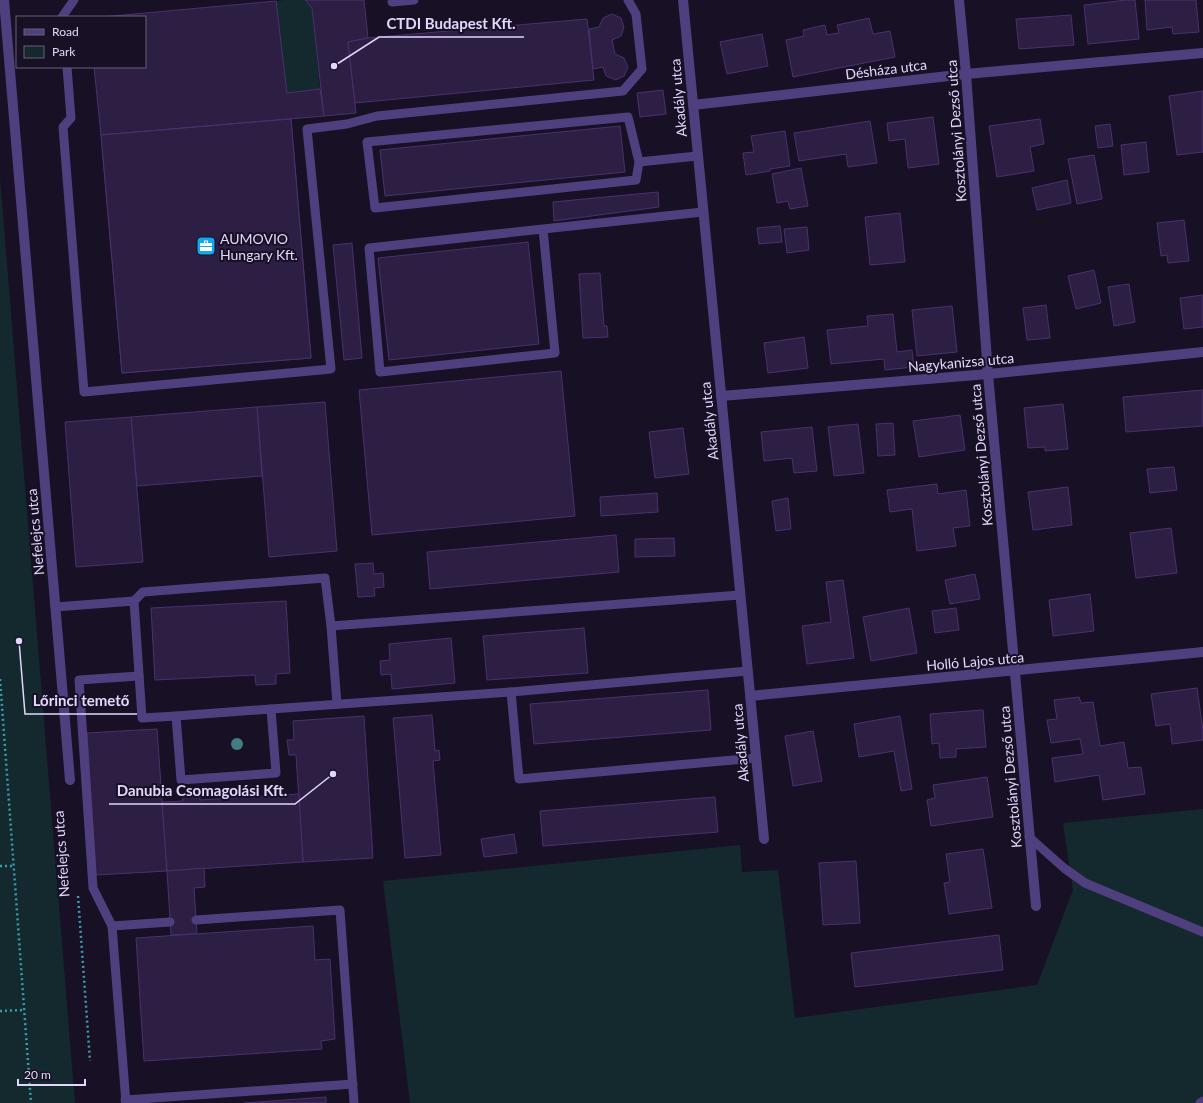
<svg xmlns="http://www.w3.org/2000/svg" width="1203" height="1103" font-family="Lato,sans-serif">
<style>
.green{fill:#14292d}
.building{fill:#2d1e44;stroke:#4a316e}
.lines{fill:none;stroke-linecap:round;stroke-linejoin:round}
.path{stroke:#389dae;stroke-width:2.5;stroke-dasharray:2 3;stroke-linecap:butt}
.service{stroke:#4f3f7f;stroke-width:9}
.minor{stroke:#4f3f7f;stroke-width:10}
.tree{fill:#437d84}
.labels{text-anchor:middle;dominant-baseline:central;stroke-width:4;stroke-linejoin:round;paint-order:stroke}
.street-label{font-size:14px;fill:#e2d6fc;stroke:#181024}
.poi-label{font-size:14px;fill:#e2d6fc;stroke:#181024;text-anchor:start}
.leader{fill:none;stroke:#e2d6fc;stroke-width:1.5}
.callout-dot{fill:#e2d6fc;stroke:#181024;stroke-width:1.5}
.callout-label{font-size:15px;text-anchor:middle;font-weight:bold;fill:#e2d6fc;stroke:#181024;stroke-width:4;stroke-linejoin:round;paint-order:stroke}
</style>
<rect width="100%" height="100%" fill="#181024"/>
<g class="green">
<polygon points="285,0 305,0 312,8 320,89 287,93 276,1"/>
<polygon points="0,178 75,1103 0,1103"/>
<polygon points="1203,809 1203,1103 410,1103 383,881 740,845 742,872 778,870 795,1018 1037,985 1073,890 1063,823"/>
</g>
<g class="building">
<polygon points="305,0 364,0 368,38 348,42 356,113 324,116 312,8"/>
<polygon points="1126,0 1135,0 1139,39 1088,44 1084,5"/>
<polygon points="1145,0 1196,0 1199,32 1173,34 1172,27 1147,30"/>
<polygon points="276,1 287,93 320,89 324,116 101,135 94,67 145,67 145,17 102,17"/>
<polygon points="612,14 621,18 624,27 621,36 612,40 615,54 624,58 628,67 624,76 616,80 606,76 603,67 593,69 589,29 599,27 603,18"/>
<polygon points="1071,15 1074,45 1019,49 1016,19"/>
<polygon points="869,18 873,34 890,31 895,57 793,77 786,40 804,36 803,30 825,25 827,35 839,33 837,25"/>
<polygon points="587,19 594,80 355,103 348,42 368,38"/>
<polygon points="762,34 768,66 727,74 720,42"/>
<polygon points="663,90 666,114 640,117 637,93"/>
<polygon points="1203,91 1203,152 1177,155 1169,96"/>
<polygon points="933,117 939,164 908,168 905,139 889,141 887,123"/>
<polygon points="291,119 311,358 122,373 101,135"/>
<polygon points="291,119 311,358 122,373 101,135"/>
<polygon points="1040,119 1044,144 1030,147 1034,171 997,177 989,126"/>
<polygon points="870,121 877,163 848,167 846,154 799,161 794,133"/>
<polygon points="1110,124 1113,146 1098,148 1095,126"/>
<polygon points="620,126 625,172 385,196 380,150"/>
<polygon points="785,131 790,166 770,169 770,171 746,175 743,153 754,152 751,136"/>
<polygon points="1146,142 1149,172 1124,175 1121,145"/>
<polygon points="1094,155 1102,199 1077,204 1068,159"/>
<polygon points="801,168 808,206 790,209 788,201 777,203 772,174"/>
<polygon points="1067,180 1071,203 1037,210 1032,188"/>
<polygon points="658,192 659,207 554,221 553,202"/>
<polygon points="900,213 905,262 870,265 865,217"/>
<polygon points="1184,220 1189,261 1168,263 1167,255 1161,256 1157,223"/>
<polygon points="780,226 782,242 759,244 757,228"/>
<polygon points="807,227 809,250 787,253 784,229"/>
<polygon points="528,242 539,344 389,360 378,258"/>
<polygon points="352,243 362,358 344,360 333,245"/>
<polygon points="1094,270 1101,303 1076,309 1068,276"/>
<polygon points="600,273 604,326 607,326 608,337 583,338 579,274"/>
<polygon points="1129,284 1135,322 1114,326 1108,287"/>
<polygon points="1203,295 1203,327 1184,329 1180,298"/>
<polygon points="1046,305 1050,338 1027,340 1023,308"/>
<polygon points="952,306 957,352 917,356 912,310"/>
<polygon points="893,314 897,352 912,350 914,367 885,370 884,359 831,364 827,330 868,326 867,316"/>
<polygon points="804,337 808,368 768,373 764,343"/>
<polygon points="561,371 575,516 372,535 359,390"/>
<polygon points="1203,390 1203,426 1126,432 1123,397"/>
<polygon points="325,402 337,551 269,557 257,407"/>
<polygon points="1063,404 1068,449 1045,451 1045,447 1028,448 1024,408"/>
<polygon points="257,407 262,476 137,486 131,417"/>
<polygon points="960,415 965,450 919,457 913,421"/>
<polygon points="131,417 143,562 76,567 65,422"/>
<polygon points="893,423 895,455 878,456 876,424"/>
<polygon points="858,424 864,473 834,476 828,427"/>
<polygon points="812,427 817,471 794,473 792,458 764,461 761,432"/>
<polygon points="683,428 689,474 655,478 649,432"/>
<polygon points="1174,467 1177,490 1150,493 1147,469"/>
<polygon points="937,484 938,494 966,490 970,526 953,528 956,546 917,551 912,509 890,512 887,490"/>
<polygon points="1068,487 1072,525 1033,530 1028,492"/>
<polygon points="657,493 658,512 601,516 600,497"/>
<polygon points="788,498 791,529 776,531 772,501"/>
<polygon points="1171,528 1177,573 1136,578 1130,533"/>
<polygon points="616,535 619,572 430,589 427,552"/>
<polygon points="674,538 675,556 635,557 635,539"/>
<polygon points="373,563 374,574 383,573 384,587 374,588 375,596 358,597 355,564"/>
<polygon points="975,574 980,599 950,604 945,580"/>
<polygon points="843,580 854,658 807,664 802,626 831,622 826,582"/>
<polygon points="1090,594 1094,631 1053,636 1049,600"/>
<polygon points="286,601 290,673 276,674 276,684 256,685 255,675 155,680 151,608"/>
<polygon points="909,608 917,653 871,661 863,617"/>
<polygon points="956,608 959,630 935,633 932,611"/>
<polygon points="584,628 588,673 487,680 483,636"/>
<polygon points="451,638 455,683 392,689 391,674 381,675 380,661 390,660 389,644"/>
<polygon points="1197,688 1203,731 1203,740 1172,744 1170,724 1156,726 1151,694"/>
<polygon points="708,690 711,730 534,744 530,704"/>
<polygon points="1079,697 1081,703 1093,702 1100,746 1124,742 1128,768 1141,767 1145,794 1103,800 1099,775 1055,782 1052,758 1083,754 1080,739 1051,743 1047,720 1057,719 1054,700"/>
<polygon points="983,710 986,747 956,749 956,757 940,758 939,743 932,744 930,714"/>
<polygon points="432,715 435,751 439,750 440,760 433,761 441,855 405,858 393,718"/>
<polygon points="364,716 373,858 303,862 296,755 289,755 287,740 294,740 293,721"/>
<polygon points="900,716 912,789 901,791 894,751 859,757 854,724"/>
<polygon points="157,729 167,871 96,875 87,733"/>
<polygon points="813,731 822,781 793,786 785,736"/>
<polygon points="987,777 993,817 931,826 927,800 935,798 933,785"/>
<polygon points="200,793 200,800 299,794 303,862 167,871 162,802 183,801 182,794"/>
<polygon points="715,797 718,832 543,846 540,811"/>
<polygon points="514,834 517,853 484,857 481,839"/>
<polygon points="983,849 992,908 949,914 944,883 950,882 946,854"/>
<polygon points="856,861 860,923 823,925 819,863"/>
<polygon points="204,868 205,887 194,888 197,934 171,935 167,871"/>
<polygon points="313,926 315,960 330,959 335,1039 321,1041 322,1049 144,1061 136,938"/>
<polygon points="999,935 1003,970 855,987 851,953"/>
<polygon points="326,1097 326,1103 244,1103"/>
</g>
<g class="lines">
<g class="path">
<polyline points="0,679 31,1103"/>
<polyline points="0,866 13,866"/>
<polyline points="78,896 90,1061"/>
<polyline points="0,1011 24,1010"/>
</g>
<g class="service">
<polyline points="392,2 414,0"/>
<polyline points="62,17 74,0"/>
<polyline points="67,67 71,118 63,127 84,392 331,369 307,129 347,124 377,116 623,91 642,69 636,14 628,0"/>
<polyline points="639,162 636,180 375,208 367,142 628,117 639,162 697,156"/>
<polyline points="543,229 369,248 380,372 555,353 543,229 703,212"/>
<polyline points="134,601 143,592 325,578 331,626 337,704"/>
<polyline points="55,607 134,601 142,718 176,716"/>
<polyline points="331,626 740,595"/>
<polyline points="511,692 519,779 756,758"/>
<polyline points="271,709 511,692 748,671"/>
<polygon points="271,709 276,773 181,780 176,716"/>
<polyline points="1029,837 1064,868 1085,883 1203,932"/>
<polyline points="196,920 340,910 354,1103"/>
<polyline points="112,926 93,888 79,680 139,676"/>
<polyline points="125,1100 353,1084"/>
<polyline points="126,1103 112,926 170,922"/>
<polyline points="1200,1103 1203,1101"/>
</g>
<g class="minor">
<polyline points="4,0 70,780"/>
<polyline points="683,0 764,839"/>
<polyline points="959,0 966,74 988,374 1036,906"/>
<polyline points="693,105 966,74 1203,53"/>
<polyline points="721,396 988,374 1203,352"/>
<polyline points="750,696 1203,652"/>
</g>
</g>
<circle class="tree" cx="237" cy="744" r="6"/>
<defs>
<symbol id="office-square" viewBox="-11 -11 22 22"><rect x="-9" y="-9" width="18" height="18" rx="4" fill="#11a9ed" stroke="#181024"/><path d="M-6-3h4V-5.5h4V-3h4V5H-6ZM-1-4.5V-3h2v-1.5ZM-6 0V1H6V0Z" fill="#fff"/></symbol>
</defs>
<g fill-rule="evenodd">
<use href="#office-square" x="195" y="235" width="22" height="22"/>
</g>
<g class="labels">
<g class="street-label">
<text transform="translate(886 69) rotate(-7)">Désháza utca</text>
<text transform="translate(678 98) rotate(-95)">Akadály utca</text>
<text transform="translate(956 131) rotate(-94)">Kosztolányi Dezső utca</text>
<text transform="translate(961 362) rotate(-5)">Nagykanizsa utca</text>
<text transform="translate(709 421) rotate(-96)">Akadály utca</text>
<text transform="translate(981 455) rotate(-95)">Kosztolányi Dezső utca</text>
<text transform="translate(35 532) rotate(-95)">Nefelejcs utca</text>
<text transform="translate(975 661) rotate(-5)">Holló Lajos utca</text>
<text transform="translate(740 743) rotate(-95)">Akadály utca</text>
<text transform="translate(1010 777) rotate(-95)">Kosztolányi Dezső utca</text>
<text transform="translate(61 854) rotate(-94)">Nefelejcs utca</text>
</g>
<g class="poi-label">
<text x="220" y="238">AUMOVIO<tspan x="220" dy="16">Hungary Kft.</tspan></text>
</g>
</g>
<path class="leader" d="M334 66L379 37H524M19 641L25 714H137M333 774L295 804H109"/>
<g class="callout-dot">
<circle cx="334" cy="66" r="4"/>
<circle cx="19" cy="641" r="4"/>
<circle cx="333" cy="774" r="4"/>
</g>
<g class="callout-label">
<text x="451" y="29">CTDI Budapest Kft.</text>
<text x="81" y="706">Lőrinci temető</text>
<text x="202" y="796">Danubia Csomagolási Kft.</text>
</g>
<rect x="16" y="16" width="130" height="52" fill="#181024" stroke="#695f7a"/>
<rect x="24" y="29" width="20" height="6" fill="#4f3f7f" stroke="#695f7a"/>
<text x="52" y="36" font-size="12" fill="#e2d6fc">Road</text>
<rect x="24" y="46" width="20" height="12" fill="#14292d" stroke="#695f7a"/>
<text x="52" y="56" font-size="12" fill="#e2d6fc">Park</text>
<path d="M18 1079v6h67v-6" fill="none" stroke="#e2d6fc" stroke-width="2"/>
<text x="24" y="1079" font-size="12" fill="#e2d6fc" stroke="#181024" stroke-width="3" paint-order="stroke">20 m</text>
</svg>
